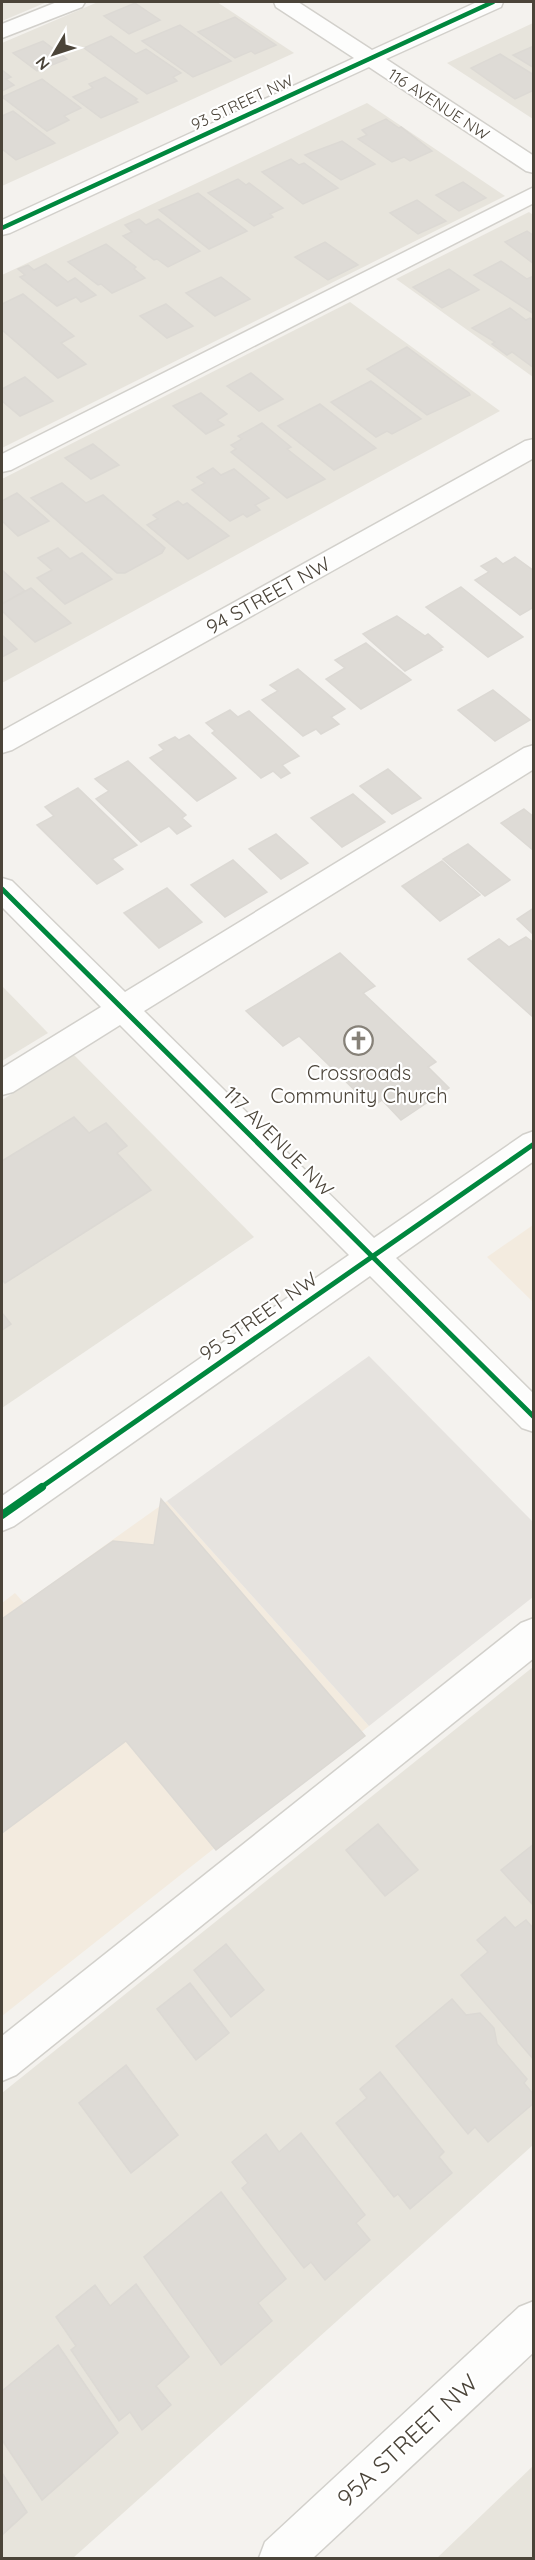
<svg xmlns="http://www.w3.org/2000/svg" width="535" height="2560" font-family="Quicksand,sans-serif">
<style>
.residential{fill:#e7e4dc}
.commercial{fill:#f3ebdf}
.parking{fill:#e6e3df}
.building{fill:#dedbd6;stroke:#dcd9d4;stroke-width:1.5}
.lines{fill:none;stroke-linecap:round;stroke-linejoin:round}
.minor-casing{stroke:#d2d0cb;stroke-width:3}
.minor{fill:#fdfdfc;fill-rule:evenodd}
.cycleway-far2-casing{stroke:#fff;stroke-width:8}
.cycleway-far1-casing{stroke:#fff;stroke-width:9}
.cycleway-casing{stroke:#fff;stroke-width:11}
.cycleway-far2{stroke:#00873e;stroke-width:4.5}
.cycleway-far1{stroke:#00873e;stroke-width:5}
.cycleway{stroke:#00873e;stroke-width:8}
.labels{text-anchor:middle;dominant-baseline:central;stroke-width:4.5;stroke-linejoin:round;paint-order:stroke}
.far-street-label{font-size:16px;fill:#4b4439;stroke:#fff}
.street-label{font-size:20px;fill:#4b4439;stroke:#fff}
.poi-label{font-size:20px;fill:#4b4439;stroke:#fff}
.near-street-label{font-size:24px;fill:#4b4439;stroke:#fff}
</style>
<rect width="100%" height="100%" fill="#f4f2ee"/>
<g class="residential">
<polygon points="2,2 47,2 2,21"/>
<polygon points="98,2 217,2 294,53 2,186 2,43"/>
<polygon points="533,23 533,119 447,63"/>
<polygon points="367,103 505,196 2,448 2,275"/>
<polygon points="529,212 533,215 533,377 396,279"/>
<polygon points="350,302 500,411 2,683 2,479"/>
<polygon points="2,986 48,1033 2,1061"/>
<polygon points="74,1055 254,1237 2,1408 2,1100"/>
<polygon points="533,1667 533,2145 73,2558 2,2558 2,2093"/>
<polygon points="533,2466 533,2558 437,2558"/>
</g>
<g class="commercial">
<polygon points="533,1225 533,1302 487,1257"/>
<polygon points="167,1501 369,1726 2,2016 2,1603 15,1593 24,1603"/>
</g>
<polygon class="parking" points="369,1356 534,1523 533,1597 369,1726 167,1501"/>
<g class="building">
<polygon points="135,3 160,20 129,34 104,16"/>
<polygon points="235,17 276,45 255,54 251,51 235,58 198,32"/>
<polygon points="180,25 231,61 193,77 142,41"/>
<polygon points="111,36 136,54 146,49 181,73 173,77 177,81 147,94 84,48"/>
<polygon points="43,41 67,59 37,71 13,53"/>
<polygon points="534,46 534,68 513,55"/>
<polygon points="500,54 534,75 534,90 515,99 471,68"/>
<polygon points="2,70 11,77 6,79 14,85 2,91"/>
<polygon points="105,77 137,99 135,100 138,102 101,118 73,97 93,88 89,84"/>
<polygon points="42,79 81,108 64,116 69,120 47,131 2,97"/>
<polygon points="13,111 55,143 16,160 2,149 2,116"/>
<polygon points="386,119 399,128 401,127 432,151 410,161 404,157 392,162 358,139 367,135 362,130"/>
<polygon points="342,141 375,164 341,180 305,155"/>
<polygon points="291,159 299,165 304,163 338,188 303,204 262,172"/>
<polygon points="238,179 246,185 249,183 283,208 270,214 273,217 254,226 208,193"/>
<polygon points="463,182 486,198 459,211 436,195"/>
<polygon points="198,193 247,231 209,249 159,210"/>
<polygon points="417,200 446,221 418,234 390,213"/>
<polygon points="139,219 146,225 158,219 200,251 168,267 157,259 154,260 123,236 132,232 125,225"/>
<polygon points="527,231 534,236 534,264 505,242"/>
<polygon points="325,242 358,265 328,280 295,257"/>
<polygon points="106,244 136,267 134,269 145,278 112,293 101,284 98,285 68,262"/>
<polygon points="501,261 527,279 534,276 534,314 474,275"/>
<polygon points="46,264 68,282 75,278 96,295 81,302 76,297 57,306 20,277 25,275 18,269 28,265 34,270"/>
<polygon points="449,269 479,290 442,308 413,287"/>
<polygon points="221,277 250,299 215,316 186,293"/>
<polygon points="23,294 74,336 61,343 86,364 58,378 2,330 2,304"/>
<polygon points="166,304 193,326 167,338 140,316"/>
<polygon points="510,308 526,320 530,318 534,320 534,368 512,352 507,355 492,344 495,342 472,328"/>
<polygon points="407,347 469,393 470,395 427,415 367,369"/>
<polygon points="251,373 283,399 259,411 227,386"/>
<polygon points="25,377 53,401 20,416 2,401 2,389"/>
<polygon points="371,381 421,419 392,434 387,431 376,437 331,402"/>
<polygon points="201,393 227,414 217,420 224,425 206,434 173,406"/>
<polygon points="320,404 376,448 334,470 278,426"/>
<polygon points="262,423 291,447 287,449 325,479 287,498 231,452 236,449 231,445 242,439 238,436"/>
<polygon points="93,444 119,465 91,479 65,458"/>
<polygon points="213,468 221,475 234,469 269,498 255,505 260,510 247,517 243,514 230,521 192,490 205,483 197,477"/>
<polygon points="62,483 86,503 103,495 165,548 162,553 125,573 117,573 31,498"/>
<polygon points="17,493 49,521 18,536 2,521 2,501"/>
<polygon points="178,501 183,505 187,503 229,536 188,559 147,525 158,519 153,515"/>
<polygon points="58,548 70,559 82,553 112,579 65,604 37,578 52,570 38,558"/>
<polygon points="515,557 534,571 534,607 520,615 475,580 489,572 481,566 496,558 503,564"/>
<polygon points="2,570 25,591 2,604"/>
<polygon points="461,587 523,637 488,657 426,607"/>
<polygon points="31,588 71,623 35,642 2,611 2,604"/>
<polygon points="397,616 425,636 428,634 443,647 440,648 442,650 405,671 363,634"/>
<polygon points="2,635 17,649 2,657"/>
<polygon points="366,643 411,680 361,709 326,679 345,668 335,660"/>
<polygon points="298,669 345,709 331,717 339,724 321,734 316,729 303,736 262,700 278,691 270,685"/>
<polygon points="493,690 530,720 495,741 458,710"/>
<polygon points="230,710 238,717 249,711 299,756 282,765 290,773 281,778 273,771 261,778 212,733 215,731 206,723"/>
<polygon points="189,735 236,778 197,801 150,758 164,750 159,745 175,737 179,740"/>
<polygon points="128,761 186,815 182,818 191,826 177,834 169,826 141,842 96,799 109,791 95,779"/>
<polygon points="388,769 421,798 392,814 360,786"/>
<polygon points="78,788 137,845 112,859 123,869 97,884 37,825 54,816 45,807"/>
<polygon points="353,794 385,822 342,847 311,818"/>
<polygon points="524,809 534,817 534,851 501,823"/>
<polygon points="276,834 308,863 281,879 249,849"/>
<polygon points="468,844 510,880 485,896 443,859"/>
<polygon points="233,860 267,892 225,917 191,885"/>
<polygon points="442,861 480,895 440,921 402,886"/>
<polygon points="167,888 202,922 159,948 124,913"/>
<polygon points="534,908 534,935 517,919"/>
<polygon points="526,937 534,943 533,1017 468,959 499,939 509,947"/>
<polygon points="340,953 375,986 363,993 436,1062 428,1067 449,1088 401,1120 382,1100 372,1107 299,1036 283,1046 246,1011"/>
<polygon points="74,1117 89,1133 106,1123 127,1146 117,1153 151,1190 5,1283 2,1280 2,1161"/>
<polygon points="2,1313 11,1324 2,1330"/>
<polygon points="161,1499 365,1736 216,1850 126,1741 2,1833 2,1619 113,1541 154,1545"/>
<polygon points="378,1824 418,1870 385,1896 346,1850"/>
<polygon points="534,1844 534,1906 501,1870"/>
<polygon points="505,1917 515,1928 526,1920 534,1929 534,2060 461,1975 488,1952 477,1940"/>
<polygon points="226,1944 264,1990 231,2017 194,1970"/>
<polygon points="190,1983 229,2033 196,2060 157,2009"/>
<polygon points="452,1999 466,2015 480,2013 494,2028 497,2044 527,2079 524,2083 534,2095 534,2103 488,2142 475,2127 468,2134 396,2046"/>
<polygon points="126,2065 178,2135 131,2173 79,2103"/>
<polygon points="380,2072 444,2152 439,2157 452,2173 410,2209 398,2194 394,2197 336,2123 367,2098 360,2089"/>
<polygon points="301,2133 365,2215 356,2223 370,2240 325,2280 311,2262 304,2268 242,2188 248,2183 232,2162 266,2134 279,2152"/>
<polygon points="221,2192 286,2279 258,2303 272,2321 221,2365 144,2257"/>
<polygon points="136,2284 189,2357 156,2386 171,2405 142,2430 130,2412 119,2421 71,2350 76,2346 56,2317 95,2285 110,2306"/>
<polygon points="58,2345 118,2433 42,2500 2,2440 2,2391"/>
<polygon points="2,2473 27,2512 2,2535"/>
</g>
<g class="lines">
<defs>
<g id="minor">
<polygon points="57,2 85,2 82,7 2,38 2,24"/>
<polygon points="274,2 298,2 372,50 477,2 503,2 501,7 386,59 534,156 534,173 526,171 369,67 10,233 2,235 2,220 354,58 276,7"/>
<polygon points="534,187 534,203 11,470 2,472 2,454"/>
<polygon points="534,439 534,458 12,750 2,753 2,731 525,441"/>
<polygon points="534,745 534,769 144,1011 374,1238 523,1135 534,1131 534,1161 396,1258 534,1394 534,1432 522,1428 370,1276 14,1526 2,1531 2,1496 349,1255 120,1025 13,1092 2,1095 2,1068 101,1007 2,907 2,878 12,881 125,992 524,748"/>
<polygon points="534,1618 534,1658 16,2075 2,2081 2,2036 521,1623"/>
<polygon points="534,2301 534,2352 313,2558 259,2558 265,2542 519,2307"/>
</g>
</defs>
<use href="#minor" class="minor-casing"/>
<use href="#minor" class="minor"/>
<defs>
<polyline id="cycleway-far2" points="2,228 493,2"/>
<g id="cycleway-far1">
<polyline points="2,889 534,1417"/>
<polyline points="40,1488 534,1144"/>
</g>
<polyline id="cycleway" points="2,1515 42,1487"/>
</defs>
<use href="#cycleway-far2" class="cycleway-far2-casing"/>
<use href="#cycleway-far1" class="cycleway-far1-casing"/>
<use href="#cycleway" class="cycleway-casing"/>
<use href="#cycleway-far2" class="cycleway-far2"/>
<use href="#cycleway-far1" class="cycleway-far1"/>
<use href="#cycleway" class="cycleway"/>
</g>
<defs>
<symbol id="church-ring" viewBox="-11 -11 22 22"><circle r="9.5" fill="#fff" stroke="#868178" stroke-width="1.5"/><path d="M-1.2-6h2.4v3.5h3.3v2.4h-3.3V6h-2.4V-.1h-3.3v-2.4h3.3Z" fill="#868178"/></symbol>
</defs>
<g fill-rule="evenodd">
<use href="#church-ring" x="342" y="1024" width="33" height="33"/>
</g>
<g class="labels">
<g class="far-street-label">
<text transform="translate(242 102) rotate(-25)">93 STREET NW</text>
<text transform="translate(439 104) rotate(33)">116 AVENUE NW</text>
</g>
<g class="street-label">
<text transform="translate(268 595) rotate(-29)">94 STREET NW</text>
<text transform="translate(279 1141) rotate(45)">117 AVENUE NW</text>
<text transform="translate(258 1316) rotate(-35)">95 STREET NW</text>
</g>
<g class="poi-label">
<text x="359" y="1072">Crossroads<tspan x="359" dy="23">Community Church</tspan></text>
</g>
<g class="near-street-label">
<text transform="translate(407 2440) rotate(-43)">95A STREET NW</text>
</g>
</g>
<rect width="535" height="2560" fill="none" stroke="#4b4439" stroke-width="6"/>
<g transform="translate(54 54) rotate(231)" stroke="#ffffff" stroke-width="4.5" paint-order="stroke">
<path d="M0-4.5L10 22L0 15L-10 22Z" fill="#4b4439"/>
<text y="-9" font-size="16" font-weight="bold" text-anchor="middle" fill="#4b4439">N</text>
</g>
</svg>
